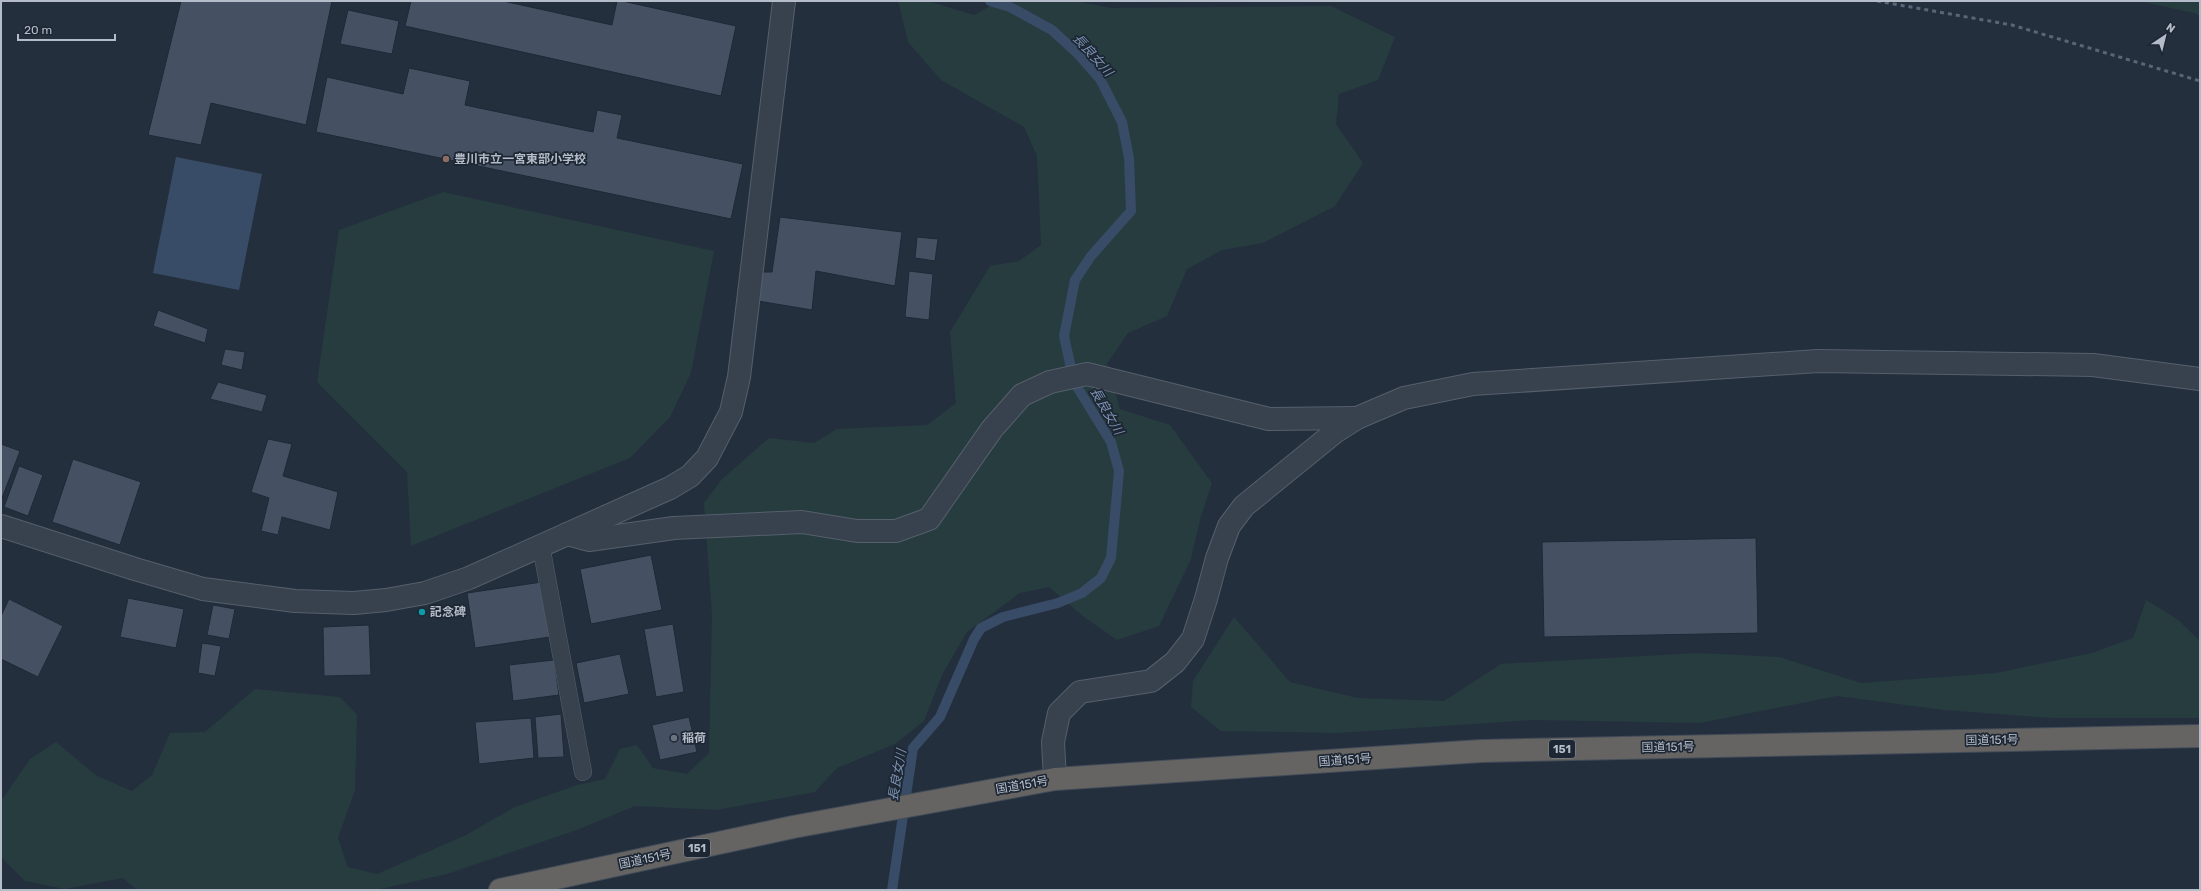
<svg xmlns="http://www.w3.org/2000/svg" width="2201" height="891" font-family="Rubik,'Noto Sans JP',sans-serif">
<style>
.green{fill:#263c3f}
.water{fill:#394c67}
.lines{fill:none;stroke-linecap:round;stroke-linejoin:round}
.stream{stroke:#394c67;stroke-width:10}
.building{fill:#455162;stroke:#1f2835}
.service-casing{stroke:#565f6c;stroke-width:18}
.minor-casing{stroke:#565f6c;stroke-width:24}
.trunk-casing{stroke:#434c59;stroke-width:24}
.service{stroke:#38414e;stroke-width:17}
.minor{stroke:#38414e;stroke-width:22}
.trunk{stroke:#656462;stroke-width:22}
.rail{stroke:#5a6575;stroke-width:3;stroke-dasharray:4 4;stroke-linecap:butt}
.education-dot{fill:#8d6e63;stroke:#1d2633;stroke-width:1.5}
.culture-dot{fill:#0f9aa8;stroke:#1d2633;stroke-width:1.5}
.worship-dot{fill:#6b7280;stroke:#1d2633;stroke-width:1.5}
.labels{text-anchor:middle;dominant-baseline:central;stroke-width:3.5;stroke-linejoin:round;paint-order:stroke}
.shield{fill:#1d2633;stroke:#878f9c;stroke-width:1}
.shield-label{font-size:11px;font-weight:bold;fill:#b4bcc9}
.poi-label{font-size:12px;font-weight:bold;fill:#b4bcc9;stroke:#1d2633;text-anchor:start}
.street-label{font-size:12px;fill:#b4bcc9;stroke:#1d2633}
.water-label{font-size:13px;font-style:italic;fill:#7c92b1;stroke:#1d2633}
</style>
<rect width="100%" height="100%" fill="#242f3e"/>
<g class="green">
<polygon points="898,1 928,1 974,15 999,1 1075,1 1111,8 1331,6 1395,37 1378,80 1339,94 1336,124 1363,163 1335,206 1263,243 1222,250 1187,269 1167,316 1128,333 1107,364 1120,409 1170,425 1212,483 1201,516 1191,559 1159,626 1117,640 1084,617 1049,587 1020,593 967,632 943,673 924,721 895,744 837,768 815,792 717,810 635,806 577,830 447,874 376,890 137,890 123,878 65,889 25,881 1,857 1,801 30,759 56,742 97,776 132,791 152,775 170,733 205,732 255,689 340,697 357,715 355,790 338,838 348,867 377,874 466,835 515,807 577,785 605,779 620,749 637,745 653,768 687,774 709,753 712,616 704,503 722,479 769,438 814,443 837,429 927,425 956,403 950,332 990,266 1019,261 1041,245 1037,156 1024,127 941,80 908,42"/>
<polygon points="2139,1 2200,1 2200,16 2194,13"/>
<polygon points="443,192 714,251 691,373 670,417 630,458 411,546 407,472 317,382 339,230"/>
<polygon points="2146,600 2177,619 2200,641 2200,718 2051,718 1944,710 1837,696 1700,723 1534,720 1338,733 1221,731 1191,707 1193,681 1234,617 1290,682 1358,698 1444,701 1501,664 1698,653 1779,657 1861,683 1996,673 2092,653 2133,638"/>
</g>
<polygon class="water" points="176,157 262,174 239,290 153,273"/>
<g class="lines">
<polyline class="stream" points="892,890 913,748 940,717 974,639 981,628 1003,617 1058,603 1082,593 1101,578 1111,558 1119,471 1111,442 1074,382 1064,336 1075,280 1091,256 1131,211 1129,158 1122,122 1100,79 1077,53 1052,30 1010,7 990,1"/>
</g>
<g class="building">
<polygon points="181,1 332,1 306,125 211,103 201,145 148,135"/>
<polygon points="411,1 503,1 612,25 617,1 622,1 736,26 721,96 405,26"/>
<polygon points="348,10 399,21 392,54 340,44"/>
<polygon points="409,68 470,81 465,105 593,132 597,110 622,115 617,138 743,164 731,219 316,132 327,77 403,94"/>
<polygon points="780,217 902,232 895,286 816,271 812,310 752,300 755,272 772,272"/>
<polygon points="917,237 938,239 935,261 915,258"/>
<polygon points="909,271 933,274 929,320 905,317"/>
<polygon points="158,310 208,329 205,343 153,326"/>
<polygon points="225,349 245,352 242,370 221,365"/>
<polygon points="218,382 267,395 262,412 210,399"/>
<polygon points="268,439 292,444 283,476 338,492 330,530 282,517 278,535 261,531 269,498 251,492"/>
<polygon points="1,444 20,451 2,498 1,497"/>
<polygon points="73,459 141,482 120,545 52,522"/>
<polygon points="19,466 43,475 28,516 4,507"/>
<polygon points="1756,538 1758,633 1544,637 1542,542"/>
<polygon points="651,555 662,610 591,624 580,569"/>
<polygon points="542,582 550,637 475,648 467,593"/>
<polygon points="128,598 184,609 176,648 120,637"/>
<polygon points="9,599 63,626 38,677 1,659 1,616"/>
<polygon points="213,605 235,609 229,639 207,635"/>
<polygon points="673,624 684,692 656,697 644,629"/>
<polygon points="369,625 371,675 324,676 323,627"/>
<polygon points="202,643 221,646 215,676 198,673"/>
<polygon points="620,654 629,694 584,703 576,663"/>
<polygon points="554,660 559,695 513,701 509,665"/>
<polygon points="561,714 564,757 538,758 535,717"/>
<polygon points="689,717 697,752 660,760 652,725"/>
<polygon points="531,718 534,758 479,764 475,722"/>
</g>
<g class="lines">
<defs>
<polyline id="service" points="541,546 583,772"/>
<g id="minor">
<polyline points="1,526 135,569 203,589 295,601 354,603 386,600 425,593 469,578 670,488 690,476 707,458 731,412 739,377 784,1"/>
<polyline points="567,534 589,540 674,528 802,522 857,531 896,531 929,519 992,429 1022,395 1050,382 1087,374 1269,419 1357,418"/>
<polyline points="1055,779 1053,742 1059,713 1080,692 1151,681 1175,662 1193,639 1206,599 1217,558 1229,526 1244,506 1335,432 1357,418 1404,398 1473,384 1818,361 2093,365 2200,379"/>
</g>
<polyline id="trunk" points="500,890 793,827 1055,779 1481,751 2200,736"/>
</defs>
<use href="#service" class="service-casing"/>
<use href="#minor" class="minor-casing"/>
<use href="#trunk" class="trunk-casing"/>
<use href="#service" class="service"/>
<use href="#minor" class="minor"/>
<use href="#trunk" class="trunk"/>
<polyline class="rail" points="1877,1 2012,25 2200,81"/>
</g>
<circle class="education-dot" cx="446" cy="159" r="4"/>
<circle class="culture-dot" cx="422" cy="612" r="4"/>
<circle class="worship-dot" cx="674" cy="738" r="4"/>
<g class="labels">
<g class="shield">
<rect x="1549" y="740" width="26" height="18" rx="3"/>
<rect x="684" y="839" width="26" height="18" rx="3"/>
</g>
<g class="shield-label">
<text x="1562" y="749">151</text>
<text x="697" y="848">151</text>
</g>
<g class="poi-label">
<text x="454" y="159">豊川市立一宮東部小学校</text>
<text x="430" y="612">記念碑</text>
<text x="682" y="738">稲荷</text>
</g>
<g class="street-label">
<text transform="translate(1992 740) rotate(-1)">国道151号</text>
<text transform="translate(1668 747) rotate(-1)">国道151号</text>
<text transform="translate(1345 760) rotate(-4)">国道151号</text>
<text transform="translate(1022 785) rotate(-10)">国道151号</text>
<text transform="translate(645 859) rotate(-12)">国道151号</text>
</g>
<g class="water-label">
<text transform="translate(1093 55) rotate(48)">長良女川</text>
<text transform="translate(1107 411) rotate(60)">長良女川</text>
<text transform="translate(897 775) rotate(-80)">長良女川</text>
</g>
</g>
<rect width="2201" height="891" fill="none" stroke="#b4bcc9" stroke-width="4"/>
<g transform="translate(2165 36) rotate(35)" stroke="#1d2633" stroke-width="3" paint-order="stroke">
<path d="M0-3L7 15L0 10L-7 15Z" fill="#b4bcc9"/>
<text y="-6" font-size="11" font-weight="bold" text-anchor="middle" fill="#b4bcc9">N</text>
</g>
<path d="M18 34v6h97v-6" fill="none" stroke="#b4bcc9" stroke-width="2"/>
<text x="24" y="34" font-size="12" fill="#b4bcc9" stroke="#1d2633" stroke-width="3" paint-order="stroke">20 m</text>
</svg>
